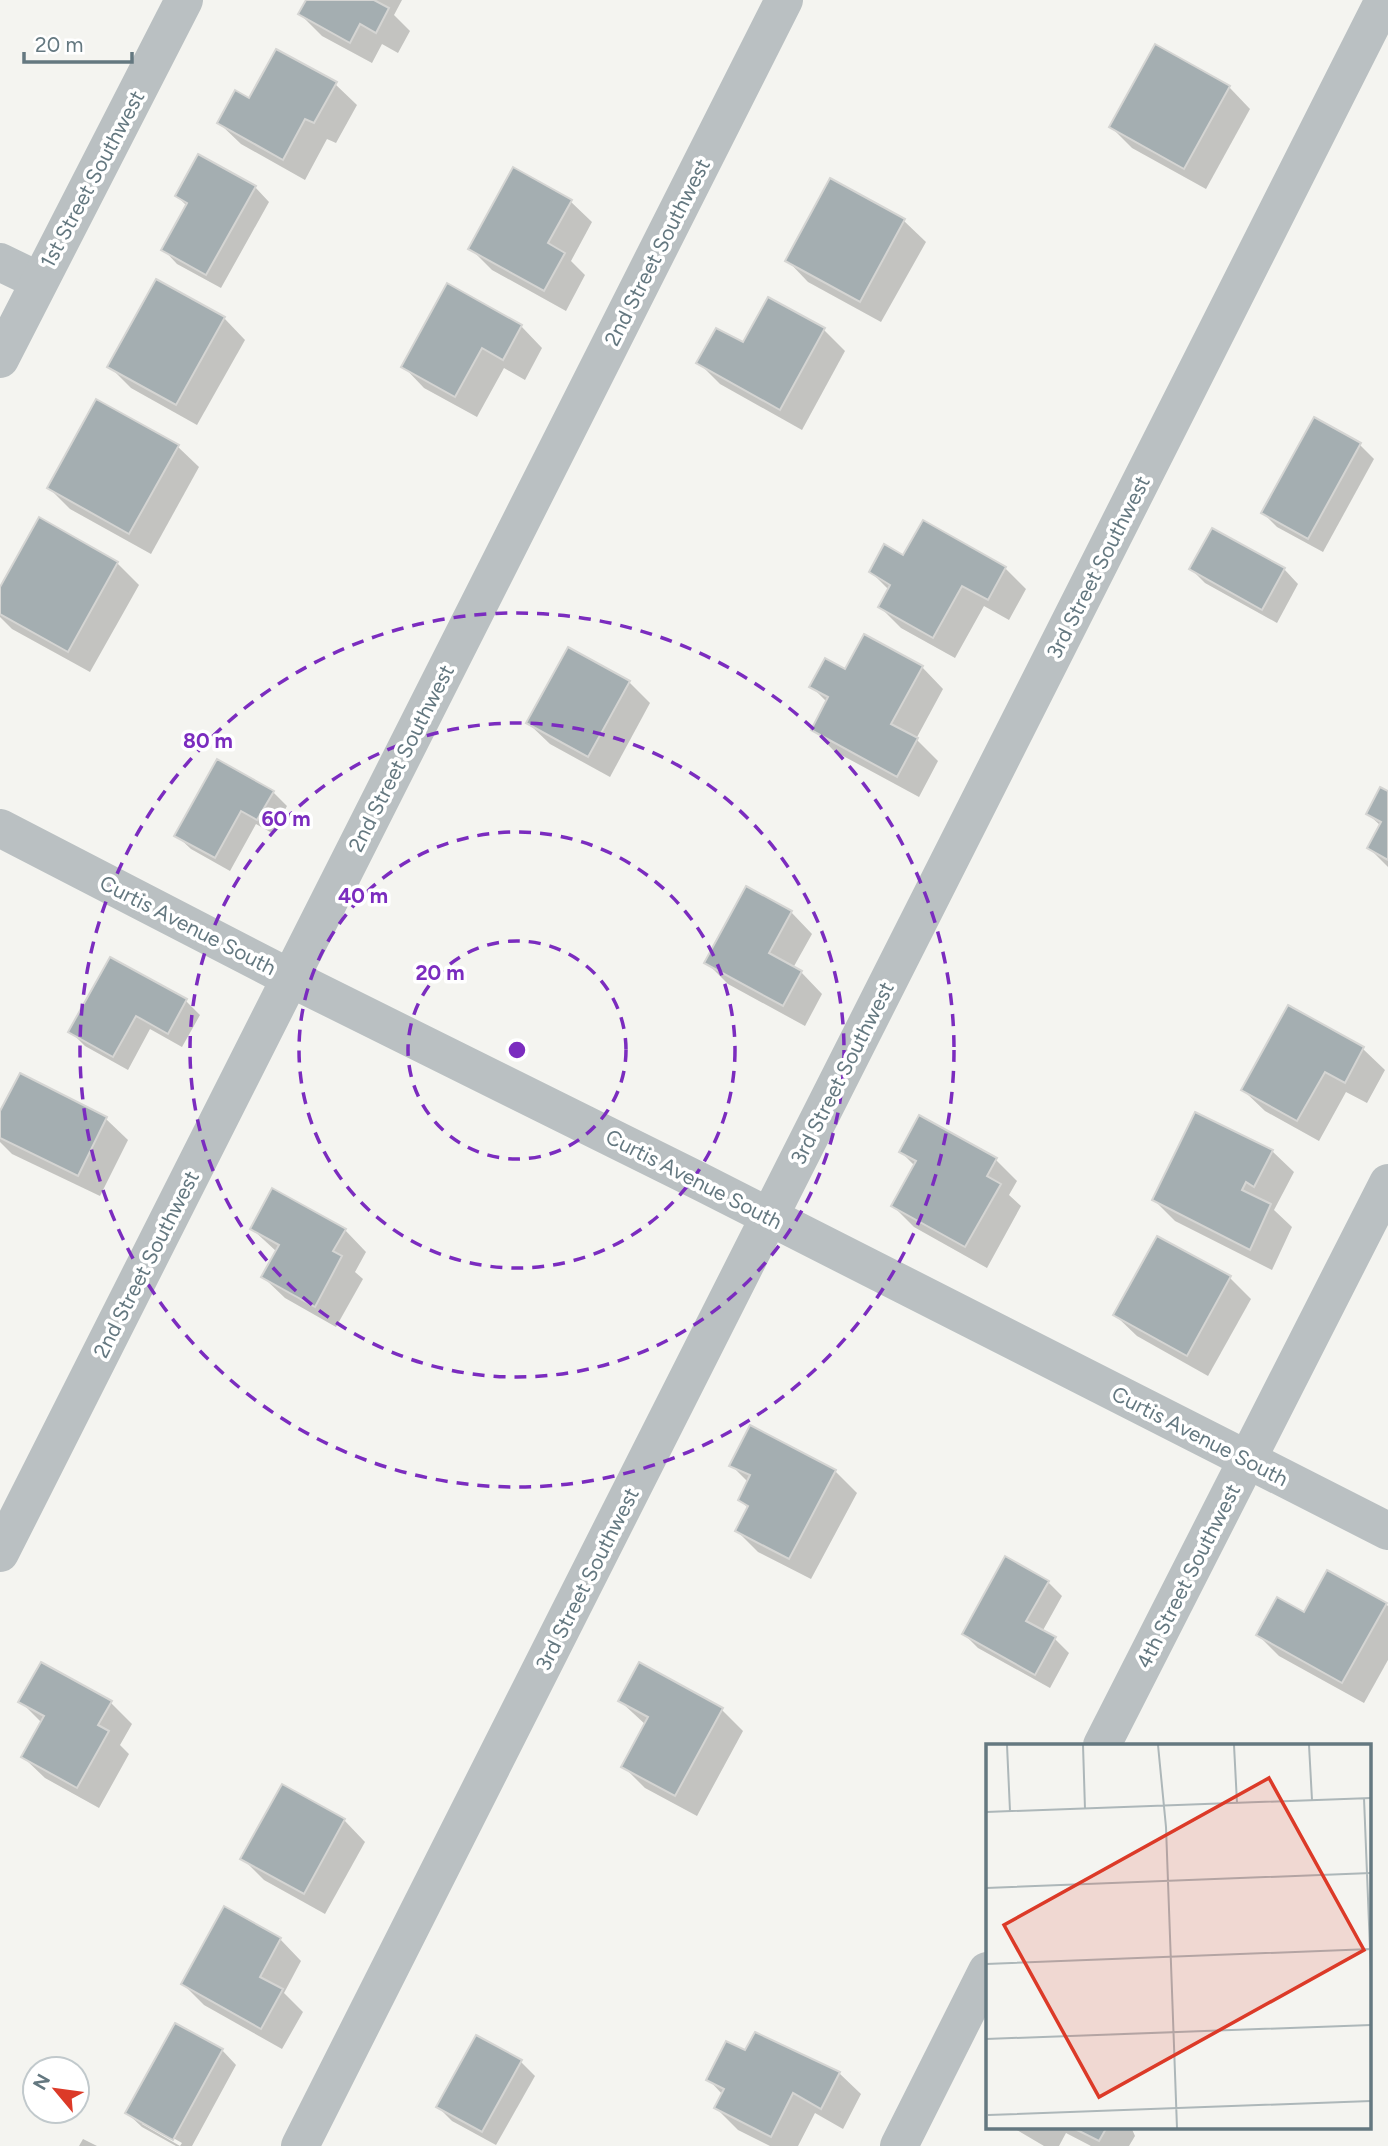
<svg xmlns="http://www.w3.org/2000/svg" width="1388" height="2146" font-family="Figtree,sans-serif">
<style>
.shadow{fill:#0003;fill-rule:evenodd}
.building{fill:#a4aeb1;stroke:#d5d5d3;stroke-width:2}
.lines{fill:none;stroke-linecap:round;stroke-linejoin:round}
.minor{stroke:#bac0c2;stroke-width:38}
.ring{fill:none;stroke:#7b2cbf;stroke-width:3.5;stroke-dasharray:12 9}
.labels{text-anchor:middle;dominant-baseline:central;stroke-width:7;stroke-linejoin:round;paint-order:stroke}
.street-label{font-size:21px;fill:#647880;stroke:#fff}
.inset-road{fill:none;stroke:#adb7b9;stroke-width:2}
.view{fill:#dc3a28;fill-opacity:0.15;stroke:#dc3a28;stroke-width:3.5}
.inset-edge{fill:none;stroke:#647880;stroke-width:3.5}
.centre{fill:#7b2cbf;stroke:#fff;stroke-width:3.5}
.ring-label{font-size:21px;text-anchor:middle;font-weight:bold;fill:#7b2cbf;stroke:#fff;stroke-width:7;stroke-linejoin:round;paint-order:stroke}
</style>
<rect width="100%" height="100%" fill="#f4f4f0"/>
<g class="shadow">
<polygon points="308,0 402,0 394,15 410,31 398,53 382,44 372,63 322,36 300,14"/>
<polygon points="335,84 357,105 336,143 327,139 305,180 241,144 219,123 250,100"/>
<polygon points="1229,87 1250,109 1206,189 1132,148 1111,127"/>
<polygon points="831,180 904,221 926,242 881,322 808,282 787,260"/>
<polygon points="255,187 269,202 221,288 177,264 163,249 187,206 177,196"/>
<polygon points="570,201 592,222 571,261 585,275 566,311 492,270 470,248"/>
<polygon points="224,318 245,340 197,425 131,388 110,367"/>
<polygon points="521,326 542,348 525,380 504,368 477,417 424,388 403,366"/>
<polygon points="824,330 845,351 802,430 720,384 699,363 743,345"/>
<polygon points="1315,420 1360,445 1374,459 1323,552 1277,527 1263,513"/>
<polygon points="177,446 199,467 151,554 70,509 49,488"/>
<polygon points="39,520 117,563 139,585 90,672 12,629 0,617 0,591"/>
<polygon points="904,557 1005,568 1026,589 1009,620 984,606 955,658 901,628 880,607 889,590 871,572"/>
<polygon points="1191,569 1284,569 1298,584 1277,623 1205,583"/>
<polygon points="922,667 943,689 916,739 938,761 919,797 834,751 813,729 827,702 812,687 846,671"/>
<polygon points="629,682 650,703 610,777 550,744 528,723"/>
<polygon points="273,792 287,806 272,833 256,824 230,871 191,849 176,835"/>
<polygon points="1388,793 1388,867 1369,848 1381,826 1368,814"/>
<polygon points="791,912 812,934 793,968 801,972 822,994 805,1026 728,984 706,962"/>
<polygon points="186,1001 200,1015 182,1047 150,1029 128,1070 85,1046 71,1032"/>
<polygon points="1289,1008 1363,1049 1385,1070 1367,1103 1346,1092 1319,1141 1265,1111 1243,1090"/>
<polygon points="0,1115 106,1119 128,1140 100,1196 12,1154 0,1142"/>
<polygon points="1272,1151 1294,1172 1274,1210 1292,1227 1272,1270 1175,1221 1154,1200"/>
<polygon points="901,1152 996,1160 1017,1181 1009,1195 1021,1206 987,1268 914,1227 893,1206 915,1166"/>
<polygon points="252,1229 345,1230 366,1252 355,1272 363,1279 336,1327 285,1298 263,1277 277,1252"/>
<polygon points="1230,1278 1251,1299 1208,1376 1137,1336 1115,1315"/>
<polygon points="750,1427 835,1471 857,1493 811,1579 758,1552 737,1531 748,1508 740,1500 748,1482 731,1465"/>
<polygon points="1048,1582 1062,1596 1042,1632 1055,1639 1069,1653 1050,1688 978,1648 964,1634"/>
<polygon points="1386,1604 1388,1606 1388,1660 1364,1703 1279,1656 1258,1635 1304,1614"/>
<polygon points="620,1701 722,1710 743,1731 697,1816 645,1788 624,1767 646,1725"/>
<polygon points="21,1702 111,1703 132,1724 120,1745 129,1754 99,1808 45,1778 23,1757 42,1723"/>
<polygon points="344,1820 365,1842 325,1914 264,1880 242,1858"/>
<polygon points="280,1939 301,1961 284,1993 303,2012 282,2049 204,2005 183,1984"/>
<path d="M222 2050 236 2065 192 2146H176L142 2127 127 2113ZM142 2120 182 2143 180 2146 142 2124Z"/>
<polygon points="745,2052 839,2073 861,2094 843,2129 815,2113 798,2146 770,2146 738,2130 716,2108 723,2095 708,2079"/>
<polygon points="521,2062 535,2076 496,2145 452,2121 438,2107"/>
<polygon points="1012,2127 1131,2127 1135,2136 1129,2146 1091,2146 1066,2133 1059,2146 1044,2146"/>
<polygon points="83,2139 97,2146 79,2146"/>
</g>
<g class="building">
<polygon points="306,0 374,0 389,8 376,33 360,24 350,43 298,14"/>
<polygon points="1155,44 1230,86 1184,169 1109,127"/>
<polygon points="276,49 337,82 314,123 305,119 283,160 217,123 235,90 249,98"/>
<polygon points="198,154 256,186 206,275 161,250 187,203 175,196"/>
<polygon points="513,167 572,200 548,243 565,253 544,291 468,249"/>
<polygon points="830,178 905,219 860,302 785,261"/>
<polygon points="156,279 225,317 176,405 107,367"/>
<polygon points="447,283 522,325 503,360 482,348 455,397 401,367"/>
<polygon points="768,297 825,328 780,410 696,363 716,328 743,342"/>
<polygon points="96,399 179,445 129,534 47,488"/>
<polygon points="1314,417 1361,443 1308,539 1261,513"/>
<polygon points="39,517 118,562 68,652 0,614 0,587"/>
<polygon points="923,520 1006,567 988,600 962,586 933,638 878,607 890,585 869,572 884,544 903,555"/>
<polygon points="1212,528 1285,568 1262,610 1189,569"/>
<polygon points="864,634 923,666 891,724 918,738 897,777 811,730 828,697 809,687 825,658 845,669"/>
<polygon points="568,647 630,681 588,757 526,723"/>
<polygon points="217,759 274,791 257,820 241,811 215,858 174,836"/>
<polygon points="1380,787 1388,791 1388,860 1367,848 1381,822 1366,814"/>
<polygon points="746,886 792,911 769,953 802,971 783,1006 704,963"/>
<polygon points="110,957 187,999 168,1034 136,1016 113,1057 68,1032"/>
<polygon points="1288,1005 1364,1047 1345,1083 1325,1072 1297,1121 1241,1090"/>
<polygon points="20,1073 107,1117 78,1176 0,1138 0,1111"/>
<polygon points="1195,1112 1273,1150 1254,1187 1246,1182 1242,1190 1271,1204 1250,1250 1152,1200"/>
<polygon points="919,1115 997,1158 987,1176 1001,1184 965,1247 891,1206 916,1161 899,1152"/>
<polygon points="272,1188 346,1229 333,1251 342,1256 315,1307 261,1277 279,1245 250,1229"/>
<polygon points="1157,1236 1231,1276 1187,1356 1113,1315"/>
<polygon points="750,1425 836,1470 789,1559 735,1531 748,1506 738,1500 750,1475 729,1466"/>
<polygon points="1005,1556 1049,1581 1026,1621 1056,1637 1035,1675 962,1634"/>
<polygon points="1327,1570 1387,1603 1342,1683 1256,1635 1277,1597 1304,1612"/>
<polygon points="41,1662 112,1701 98,1725 109,1731 77,1788 21,1757 44,1716 18,1702"/>
<polygon points="639,1662 723,1708 675,1796 621,1767 648,1717 618,1701"/>
<polygon points="282,1784 345,1819 304,1894 240,1859"/>
<polygon points="224,1906 281,1938 260,1977 283,1989 261,2029 181,1984"/>
<polygon points="175,2023 223,2049 173,2140 125,2113"/>
<polygon points="755,2032 840,2072 821,2109 793,2093 771,2137 714,2108 724,2089 706,2080 726,2041 745,2050"/>
<polygon points="476,2035 522,2060 482,2132 436,2107"/>
<polygon points="1071,2127 1107,2127 1099,2141"/>
</g>
<g class="lines">
<g class="minor">
<polyline points="0,262 39,281"/>
<polyline points="0,359 184,0"/>
<polyline points="0,828 290,978 703,1183 1388,1531"/>
<polyline points="0,1553 784,0"/>
<polyline points="1102,1745 1388,1183"/>
<polyline points="300,2146 1384,0"/>
<polyline points="899,2146 987,1971"/>
</g>
</g>
<g class="ring">
<circle cx="517" cy="1050" r="109"/>
<circle cx="517" cy="1050" r="218"/>
<circle cx="517" cy="1050" r="327"/>
<circle cx="517" cy="1050" r="437"/>
</g>
<g class="labels">
<g class="street-label">
<text transform="translate(92 179) rotate(-62)">1st Street Southwest</text>
<text transform="translate(657 252) rotate(-63)">2nd Street Southwest</text>
<text transform="translate(1098 567) rotate(-63)">3rd Street Southwest</text>
<text transform="translate(401 758) rotate(-63)">2nd Street Southwest</text>
<text transform="translate(188 925) rotate(27)">Curtis Avenue South</text>
<text transform="translate(842 1073) rotate(-63)">3rd Street Southwest</text>
<text transform="translate(694 1179) rotate(27)">Curtis Avenue South</text>
<text transform="translate(146 1264) rotate(-63)">2nd Street Southwest</text>
<text transform="translate(1200 1436) rotate(27)">Curtis Avenue South</text>
<text transform="translate(1188 1576) rotate(-63)">4th Street Southwest</text>
<text transform="translate(587 1579) rotate(-63)">3rd Street Southwest</text>
</g>
</g>
<g transform="translate(986 1744)">
<rect width="385" height="385" fill="#f4f4f0"/>
<path class="inset-road" d="M21 1 24 67M97 1 99 65M172 1 180 83 191 384M248 1 251 59M323 1 326 56M378 54 385 230M0 68 385 54M0 144 385 129M0 220 385 205M0 295 385 281M2 371 385 357"/>
<path class="view" d="M283 34 378 206 113 353 18 181Z"/>
<rect width="385" height="385" class="inset-edge"/>
</g>
<circle cx="517" cy="1050" r="10" class="centre"/>
<g class="ring-label">
<text x="208" y="748">80 m</text>
<text x="286" y="826">60 m</text>
<text x="363" y="903">40 m</text>
<text x="440" y="980">20 m</text>
</g>
<g transform="translate(56 2090) rotate(299)"><circle r="33" fill="#ffffff" stroke="#c1c9cc" stroke-width="2"/>
<path d="M0-5L12 26L0 18L-12 26Z" fill="#dc3a28"/>
<text y="-10" font-size="19" font-weight="bold" text-anchor="middle" fill="#647880">N</text>
</g>
<path d="M24 52v10h108v-10" fill="none" stroke="#647880" stroke-width="3.5"/>
<text x="35" y="52" font-size="21" fill="#647880" stroke="#ffffff" stroke-width="5" paint-order="stroke">20 m</text>
</svg>
